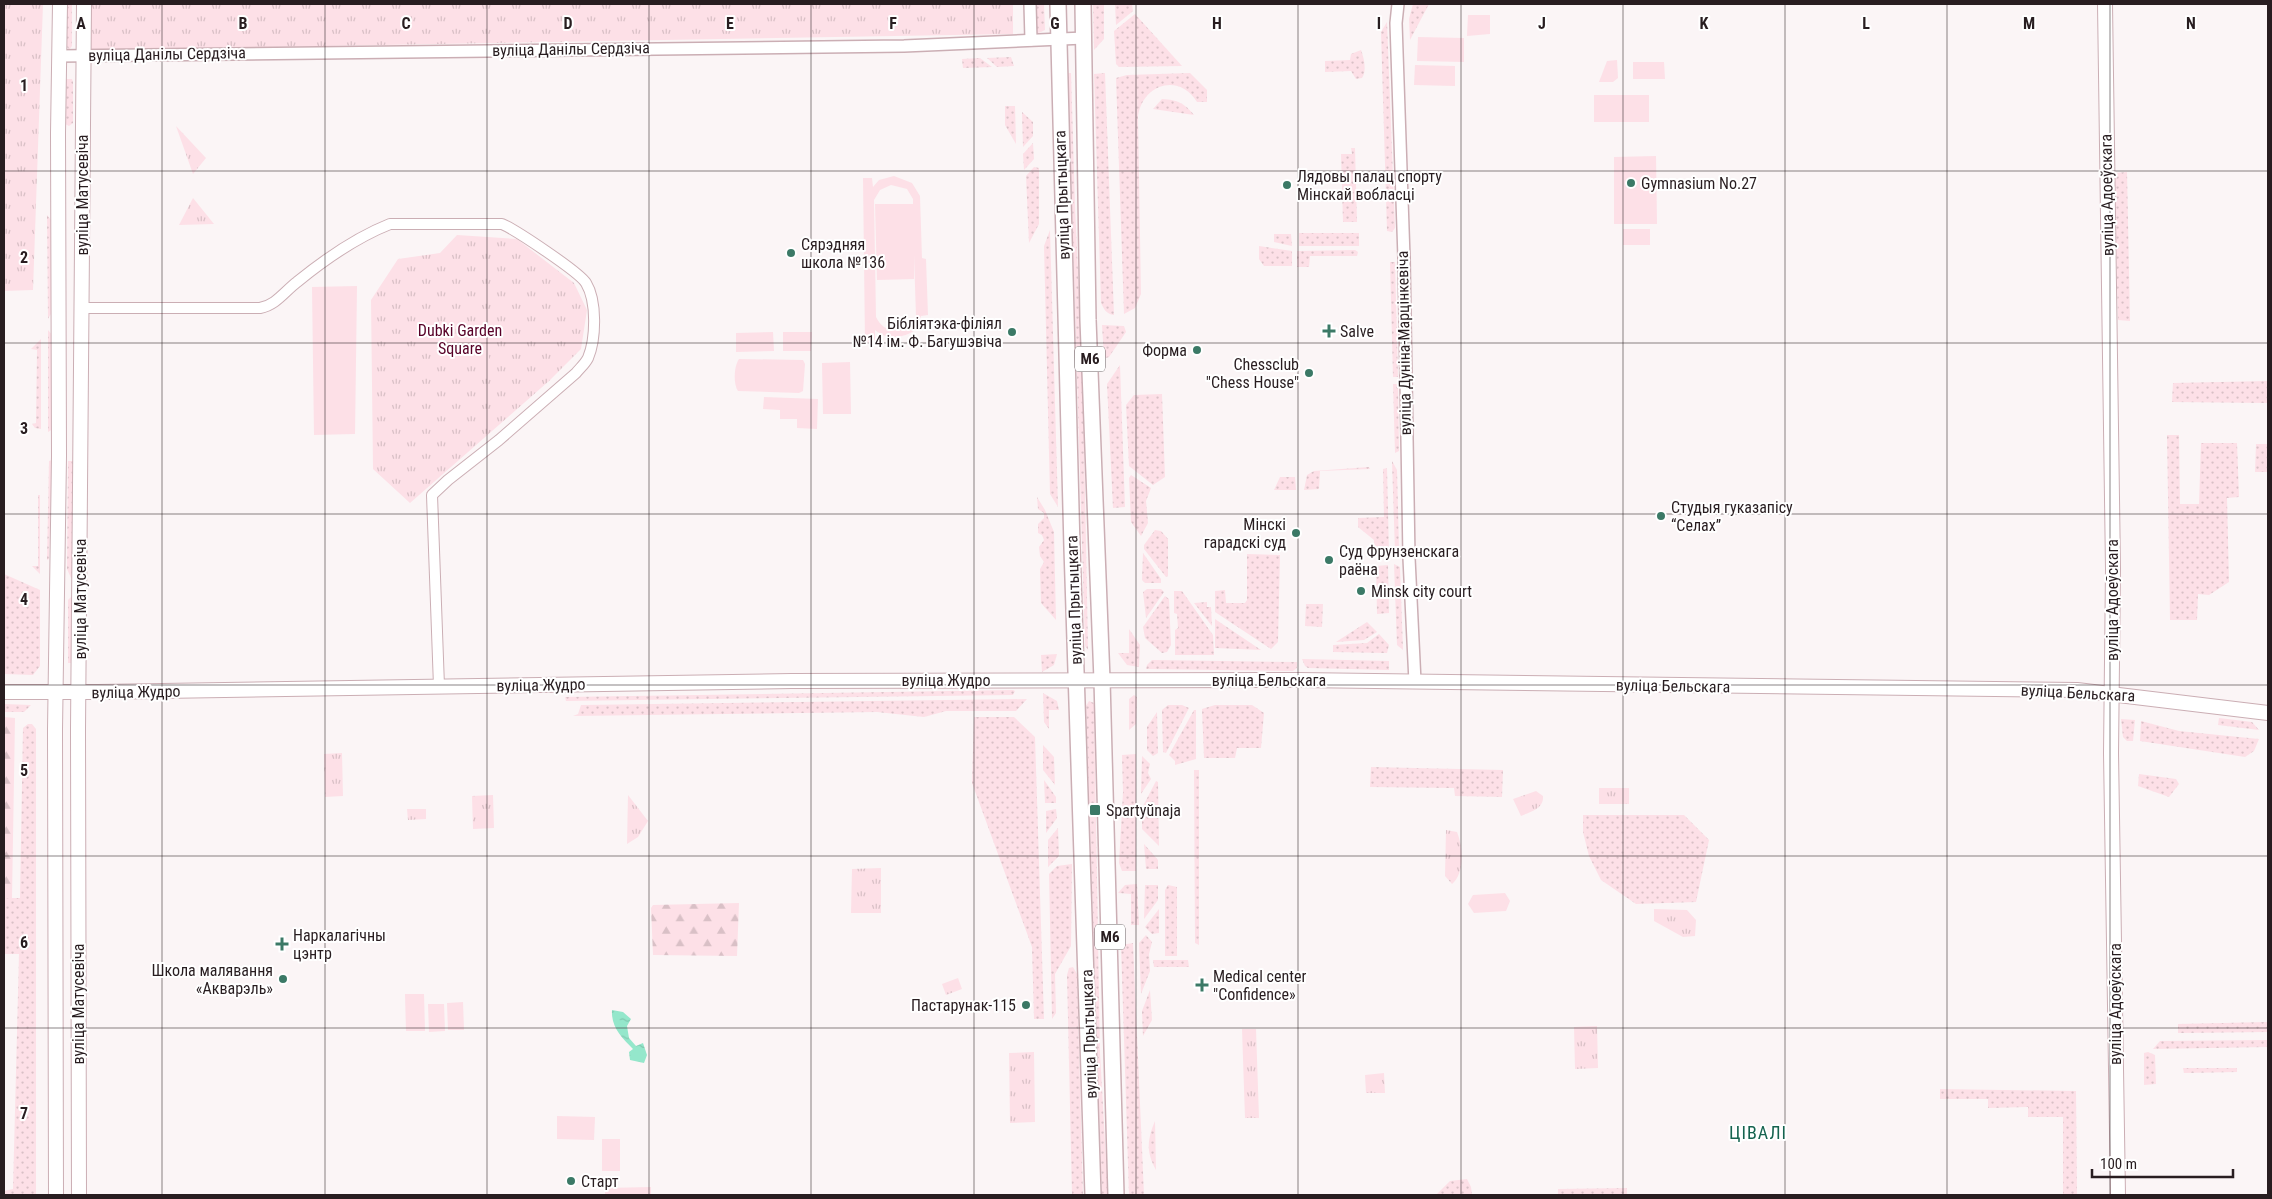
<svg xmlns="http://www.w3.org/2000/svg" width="2272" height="1199" font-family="'Roboto Condensed',sans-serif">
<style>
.grass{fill:url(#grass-dots)}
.forest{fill:url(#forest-firs)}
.park{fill:url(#park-tufts)}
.pitch{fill:#fde0e7;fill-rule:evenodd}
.water{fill:url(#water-ripples)}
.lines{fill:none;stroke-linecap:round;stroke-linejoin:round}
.minor-casing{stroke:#cbaeb4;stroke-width:12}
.tertiary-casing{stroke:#cbaeb4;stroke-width:14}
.secondary-casing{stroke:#cbaeb4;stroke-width:16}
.primary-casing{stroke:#cbaeb4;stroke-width:18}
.minor{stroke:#fff;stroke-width:10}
.tertiary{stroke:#fff;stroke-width:11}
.secondary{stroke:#fff;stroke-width:14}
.primary{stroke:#fff;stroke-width:15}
.grid{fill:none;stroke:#281d20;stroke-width:1;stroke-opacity:0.55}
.poi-dot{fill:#3b7966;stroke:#fff;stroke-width:2}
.labels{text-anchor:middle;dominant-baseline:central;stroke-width:4;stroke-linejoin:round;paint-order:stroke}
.shield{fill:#fff;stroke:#686163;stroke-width:1}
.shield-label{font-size:15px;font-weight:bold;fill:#281d20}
.street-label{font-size:16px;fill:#281d20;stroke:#fff}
.poi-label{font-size:16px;fill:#281d20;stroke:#fff;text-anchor:start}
.park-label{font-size:16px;fill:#570027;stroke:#fff}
.neighbourhood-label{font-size:18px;letter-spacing:1px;fill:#15634f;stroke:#fff}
.grid-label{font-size:16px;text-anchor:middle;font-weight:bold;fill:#281d20;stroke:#fff;stroke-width:4;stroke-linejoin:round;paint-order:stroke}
</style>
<defs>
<pattern id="grass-dots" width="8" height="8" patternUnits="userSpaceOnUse" patternTransform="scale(1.25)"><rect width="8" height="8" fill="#fde0e7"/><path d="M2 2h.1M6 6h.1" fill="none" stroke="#d9c0c6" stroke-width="1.8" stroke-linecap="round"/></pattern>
<pattern id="forest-firs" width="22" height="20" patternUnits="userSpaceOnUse" patternTransform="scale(1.25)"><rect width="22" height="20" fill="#fde0e7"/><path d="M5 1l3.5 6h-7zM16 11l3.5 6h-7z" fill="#d9c0c6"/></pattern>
<pattern id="park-tufts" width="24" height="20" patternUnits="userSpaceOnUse" patternTransform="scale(1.25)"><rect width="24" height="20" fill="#fde0e7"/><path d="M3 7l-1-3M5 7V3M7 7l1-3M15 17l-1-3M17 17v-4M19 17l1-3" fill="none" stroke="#d9c0c6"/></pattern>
<pattern id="water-ripples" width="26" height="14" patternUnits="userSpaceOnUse" patternTransform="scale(1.25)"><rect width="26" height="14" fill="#94e7cb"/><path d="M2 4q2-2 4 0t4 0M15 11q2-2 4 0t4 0" fill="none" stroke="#80c6ae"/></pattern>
</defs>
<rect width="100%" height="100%" fill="#fbf5f6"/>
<g class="grass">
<polygon points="67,4 72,4 72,46 69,50 67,47"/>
<polygon points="1033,4 1044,4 1045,30 1036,34"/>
<polygon points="1093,4 1104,4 1104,39 1094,50"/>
<polygon points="1115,4 1132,4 1133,11 1116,25"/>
<polygon points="1413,4 1429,4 1410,40 1409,19"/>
<polygon points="1135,14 1182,66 1119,67 1116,64 1114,31"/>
<polygon points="1387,22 1395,228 1392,232 1387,231 1381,32"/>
<path d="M1361 50C1364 58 1367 71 1362 78L1356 79 1351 71 1325 72V61L1350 60 1351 54Z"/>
<polygon points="1011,57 1014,66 997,67 987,58"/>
<polygon points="980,58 992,67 963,68 962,59"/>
<polygon points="1068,73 1071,73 1075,206 1083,382 1088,650 1085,646"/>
<path d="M1105 73 1114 315C1106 314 1104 309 1101 303L1094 74Z"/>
<path d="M1190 73 1207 90V102H1197C1180 73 1143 83 1138 116L1141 294 1135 308 1124 314 1116 78 1127 75Z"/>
<polygon points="66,79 72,79 73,82 73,123 69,126 65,124"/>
<path d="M1162 99C1178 100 1184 103 1194 115L1153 109Z"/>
<polygon points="1005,106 1015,106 1016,144 1005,125"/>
<polygon points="1022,112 1033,122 1033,136 1023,147"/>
<polygon points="1033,143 1034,159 1024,170 1023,154"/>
<polygon points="1351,148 1355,148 1357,222 1343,222 1341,154 1352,154"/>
<polygon points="1034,167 1039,168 1039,224 1029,243 1026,176"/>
<polygon points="2127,172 2130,321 2118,320 2114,173"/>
<polygon points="47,215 52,221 52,312 48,319"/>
<polygon points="1050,230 1058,507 1050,494 1044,246"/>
<rect x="1299" y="233" width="60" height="13"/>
<polygon points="1274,234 1291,234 1292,246 1274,242"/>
<polygon points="1259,246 1292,251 1292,266 1264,266 1259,259"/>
<polygon points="1355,250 1358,252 1357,256 1310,256 1309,267 1297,267 1297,251"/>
<polygon points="1390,262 1395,262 1398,377 1393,377"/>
<polygon points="1102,325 1124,326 1126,332 1109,357 1106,358 1104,356"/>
<polygon points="48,330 53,336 53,429 48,432"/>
<polygon points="41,339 41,429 35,428 32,424 36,423 37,350 31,349"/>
<polygon points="1120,365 1125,507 1113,508 1107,384"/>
<polygon points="2268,381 2268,403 2172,402 2173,383"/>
<polygon points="1393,384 1398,384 1399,451 1395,453"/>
<polygon points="1162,394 1165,477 1153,485 1129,466 1126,405 1134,395"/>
<polygon points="2167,435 2179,435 2180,504 2199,504 2201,443 2237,443 2239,497 2227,498 2229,582 2209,595 2198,594 2197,620 2170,620"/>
<polygon points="2256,444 2268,444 2268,472 2255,472"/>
<polygon points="52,460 49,559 47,560 49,461"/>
<polygon points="68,461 77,461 73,577 71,578 67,569"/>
<polygon points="1392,461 1397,470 1399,548 1395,552"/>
<polygon points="1369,467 1370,469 1320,471 1319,489 1304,490 1307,475 1314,471"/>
<polygon points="1387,468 1389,554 1374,554 1374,540 1358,527 1358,518 1384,517 1383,469"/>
<polygon points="1131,475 1151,488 1146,501 1148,523 1141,536 1131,522 1129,478"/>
<polygon points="1280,477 1295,477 1296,490 1274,490"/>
<polygon points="38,495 40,495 40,574 32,566 38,566"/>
<polygon points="1037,497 1045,510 1054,532 1056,620 1041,603 1040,569 1044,562 1040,556 1039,547 1044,540 1042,535 1038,533 1038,524 1044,518 1044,513 1038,509"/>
<polygon points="1155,530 1161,531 1168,539 1168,576 1166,577 1144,549 1144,545"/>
<polygon points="1143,553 1161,579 1161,583 1145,583 1142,580"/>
<polygon points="1247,554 1280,555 1278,642 1271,649 1215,612 1215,591 1225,590 1226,603 1245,603 1247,600"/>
<polygon points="1394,564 1400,567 1403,650 1397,645"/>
<polygon points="1388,565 1389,613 1377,614 1376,566"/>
<polygon points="4,574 40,590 40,666 33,675 4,674"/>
<polygon points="1147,589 1161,589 1164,592 1146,618 1143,592"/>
<polygon points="1174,591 1182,591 1213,635 1214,655 1175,655 1175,630 1178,628 1177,614 1174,613"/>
<polygon points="72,596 75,663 68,663 68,600"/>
<polygon points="1165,596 1169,599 1171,645 1167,652 1162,653 1145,638 1143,627"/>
<polygon points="1207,602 1207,607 1211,607 1212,626 1194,603"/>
<polygon points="1306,604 1323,604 1322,627 1305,626"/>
<polygon points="1215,619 1261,650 1215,648"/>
<polygon points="1367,622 1377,632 1364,640 1336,642"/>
<polygon points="1129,629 1140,645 1139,667 1127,665 1118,653 1129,653"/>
<polygon points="1379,634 1389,645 1387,653 1333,652 1333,645 1367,643"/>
<polygon points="1057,654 1054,665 1042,672 1041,655"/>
<polygon points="1302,659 1389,661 1389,670 1308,668 1305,666"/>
<polygon points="1152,660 1297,662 1297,668 1293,671 1146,669 1147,665"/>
<polygon points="1013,690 1015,691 1013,695 566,701 565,697"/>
<polygon points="1043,693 1057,701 1059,710 1049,710 1049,729 1044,722"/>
<polygon points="1134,695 1137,697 1136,724 1129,730 1129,699"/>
<polygon points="1027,699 1016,711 946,711 924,717 877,712 573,716 578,714 581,705"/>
<polygon points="1089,701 1094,703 1100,1053 1108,1195 1102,1195 1086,706"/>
<polygon points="4,704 31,705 24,712 4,712"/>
<polygon points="1168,705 1182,705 1189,708 1166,753 1163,752 1162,710"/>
<polygon points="1215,705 1252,705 1264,713 1261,748 1237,748 1235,758 1204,758 1202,709"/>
<polygon points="1194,710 1196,710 1196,759 1175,765 1175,761 1169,755"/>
<polygon points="1157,712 1158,753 1153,756 1147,750 1147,727"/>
<polygon points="974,717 1014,717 1035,737 1044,1019 1034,1019 1032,947 972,783"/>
<polygon points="2219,718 2252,722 2259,730 2218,725"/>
<polygon points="2121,719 2135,720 2133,741 2127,741 2123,737"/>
<polygon points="2141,721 2179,731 2259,739 2254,751 2245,757 2140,741"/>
<polygon points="28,724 32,724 36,729 36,1195 4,1195 4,1191 13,1189 19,954 4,954 4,898 20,898 23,728"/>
<polygon points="1043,745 1054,757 1055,785 1043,770"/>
<polygon points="1136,754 1136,871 1122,871 1119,863 1123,792 1122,755"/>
<polygon points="1142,756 1150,764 1148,773 1151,779 1141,794"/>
<polygon points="1371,767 1503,770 1502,797 1455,796 1454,788 1370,787"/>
<polygon points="1194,770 1199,770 1199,945 1195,943"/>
<polygon points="2139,774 2176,779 2179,784 2169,797 2138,786"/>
<polygon points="1044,780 1056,797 1056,803 1045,803"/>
<polygon points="1156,781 1158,782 1159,846 1142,829 1142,808"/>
<polygon points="1056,809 1057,818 1046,833 1046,811"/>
<polygon points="1583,815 1684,815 1709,840 1696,902 1636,904 1601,880 1589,856 1583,832"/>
<polygon points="1058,828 1059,856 1048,867 1048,840"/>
<polygon points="1144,844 1158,860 1158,869 1146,869"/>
<polygon points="1072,864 1071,946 1055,974 1056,1013 1052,1019 1049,874 1057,866"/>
<polygon points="1137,884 1139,925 1131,925 1131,894 1118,893 1125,885"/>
<polygon points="1145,885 1158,885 1158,900 1144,919"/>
<polygon points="1168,885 1177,887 1177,956 1165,956 1165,890"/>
<polygon points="1159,909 1159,933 1152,934 1145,927"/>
<polygon points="1146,935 1152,942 1149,954 1150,971 1141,994 1139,943"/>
<polygon points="1133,943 1144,1195 1129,1195 1121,945"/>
<polygon points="1153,960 1188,960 1189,967 1154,967"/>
<polygon points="1073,967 1077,974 1083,1195 1072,1195 1067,975 1069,968"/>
<polygon points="1150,990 1152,1020 1143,1036 1142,1011"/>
<polygon points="2268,1022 2268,1032 2178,1033 2178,1024"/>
<polygon points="2268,1040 2268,1047 2153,1049 2160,1041"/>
<polygon points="2148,1052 2155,1055 2156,1084 2144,1085 2144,1053"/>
<polygon points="2183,1068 2237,1068 2237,1072 2184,1073"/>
<polygon points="1940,1089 2076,1091 2077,1195 2063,1195 2063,1117 2028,1117 2028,1107 1988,1108 1988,1099 1940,1099"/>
<path d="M1155 1121 1156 1170C1146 1152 1147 1140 1155 1121Z"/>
<polygon points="1467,1179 1471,1187 1472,1195 1436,1195 1450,1181"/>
<polygon points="1627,1188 1627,1195 1558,1195 1558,1189"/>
</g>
<g class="forest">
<polygon points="4,717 15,718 12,899 4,898"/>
<polygon points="739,903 737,956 653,955 651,908 653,905"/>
</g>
<g class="park">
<polygon points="4,4 43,4 33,290 4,291"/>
<polygon points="90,4 1013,4 1013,34 89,50"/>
<polygon points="176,126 206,158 193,174"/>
<polygon points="193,198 214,224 179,225"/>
<polygon points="457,235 517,239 574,283 587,310 581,349 549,381 410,503 373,469 371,300 398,259 440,253"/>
<polygon points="342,753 343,796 325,797 324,754"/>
<rect x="1599" y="788" width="30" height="16"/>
<path d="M1536 791 1543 796C1544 809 1530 812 1521 816L1513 799Z"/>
<polygon points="493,795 494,828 473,829 472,796"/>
<polygon points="628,795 648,821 638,837 627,844"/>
<polygon points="407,809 426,809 426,819 408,820"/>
<path d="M1446 830 1457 832C1463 847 1465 873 1452 884L1445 876Z"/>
<polygon points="881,868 881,913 851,913 852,869"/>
<polygon points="1654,909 1687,910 1696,920 1695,936 1683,937 1654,921"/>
<polygon points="958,978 962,989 946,995 942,984"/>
<polygon points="1597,1026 1598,1068 1575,1069 1574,1027"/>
<polygon points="1242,1029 1256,1029 1259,1118 1245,1118"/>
<polygon points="1034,1052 1035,1122 1010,1123 1009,1053"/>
<polygon points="1384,1073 1385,1093 1366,1093 1365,1075"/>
</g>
<g class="pitch">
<polygon points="1468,15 1490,15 1490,34 1467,36"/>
<polygon points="1418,37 1464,38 1464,62 1417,61"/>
<polygon points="1617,60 1618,78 1613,82 1599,82 1607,61"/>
<polygon points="1633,62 1664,62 1665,79 1633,79"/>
<polygon points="1415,65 1455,66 1455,86 1414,85"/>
<rect x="1594" y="95" width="55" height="27"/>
<polygon points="1656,156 1657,224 1614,224 1614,157"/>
<path d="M894 176 912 183 920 196 922 258 926 259 928 315 921 316 917 329C904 338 888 341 875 330V342L865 343 863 178H872L873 187 879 180ZM891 185 907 189 913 199V204H875L877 280 914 279V255L916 317C906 334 884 335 876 317L874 200 880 190Z"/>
<rect x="1623" y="229" width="27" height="16"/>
<polygon points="357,286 355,434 314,435 312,287"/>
<polygon points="773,332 774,351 736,352 736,333"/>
<polygon points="783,332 812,332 811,351 783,351"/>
<polygon points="485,338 490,362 451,369 446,344"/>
<path d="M739 359 803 360 805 364 803 391 799 393 738 391C733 384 734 366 739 359Z"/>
<polygon points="850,362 851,414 823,414 822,363"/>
<polygon points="764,397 818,399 817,429 797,428 797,419 780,419 780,410 763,409"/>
<polygon points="1505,893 1510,901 1506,911 1474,913 1468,904 1473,895"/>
<polygon points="405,994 424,994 425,1031 406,1031"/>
<polygon points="463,1002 464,1030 448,1030 447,1003"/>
<polygon points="428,1004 444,1004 445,1031 429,1032"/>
<polygon points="557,1116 595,1117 594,1140 557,1139"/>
<rect x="602" y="1139" width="18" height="32"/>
<polygon points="651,1187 651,1195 605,1195 605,1188"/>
</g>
<path class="water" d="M612 1010 623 1012 631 1019 627 1026 629 1038 636 1046 643 1043 647 1055 644 1063 630 1060 629 1052 633 1049C621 1037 611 1027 612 1010Z"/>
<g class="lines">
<defs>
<path id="minor" d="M81 308H260C276 305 284 292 297 282 324 260 357 237 390 224H502C516 230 579 272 586 283 597 301 596 339 588 358 585 364 580 368 576 373L499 440 448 480 432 495 439 686"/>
<g id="tertiary">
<polyline points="1030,4 1031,40"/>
<polyline points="1398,4 1396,23 1404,258 1409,558 1415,682"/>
<polyline points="59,56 904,46 1084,38"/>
</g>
<g id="secondary">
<polyline points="2105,4 2113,569 2111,753 2118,1195"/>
<polyline points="4,692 98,692 792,681 1299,680 2077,690 2268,713"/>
<polyline points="56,1195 55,730 59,456 58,133 60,4"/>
<polyline points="79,1195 78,730 84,4"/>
</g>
<g id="primary">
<polyline points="1058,4 1072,548 1093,1195"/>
<polyline points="1083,4 1088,320 1102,680 1116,1195"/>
</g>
</defs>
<use href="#minor" class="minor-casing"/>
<use href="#tertiary" class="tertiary-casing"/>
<use href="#secondary" class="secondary-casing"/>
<use href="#primary" class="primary-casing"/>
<use href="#minor" class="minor"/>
<use href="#tertiary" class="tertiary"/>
<use href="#secondary" class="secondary"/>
<use href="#primary" class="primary"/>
</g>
<path class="grid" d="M162 4V1195M325 4V1195M487 4V1195M649 4V1195M811 4V1195M974 4V1195M1136 4V1195M1298 4V1195M1461 4V1195M1623 4V1195M1785 4V1195M1947 4V1195M2110 4V1195M4 171H2268M4 343H2268M4 514H2268M4 685H2268M4 856H2268M4 1028H2268"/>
<g class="poi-dot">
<circle cx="1631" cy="183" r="5"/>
<circle cx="1287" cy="185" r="5"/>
<circle cx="791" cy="253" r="5"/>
<path d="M1326.5 323.5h5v5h5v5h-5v5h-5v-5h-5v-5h5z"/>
<circle cx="1012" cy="332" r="5"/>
<circle cx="1197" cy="350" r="5"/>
<circle cx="1309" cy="373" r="5"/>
<circle cx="1661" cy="516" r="5"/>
<circle cx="1296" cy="533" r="5"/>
<circle cx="1329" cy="560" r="5"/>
<circle cx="1361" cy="591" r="5"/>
<rect x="1089" y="804" width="12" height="12" rx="2.5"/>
<path d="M279.5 936.5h5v5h5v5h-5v5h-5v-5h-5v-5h5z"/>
<circle cx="283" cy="979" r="5"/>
<path d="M1199.5 977.5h5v5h5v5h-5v5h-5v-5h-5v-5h5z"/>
<circle cx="1026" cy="1005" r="5"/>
<circle cx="571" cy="1181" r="5"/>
</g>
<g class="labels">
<g class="shield">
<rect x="1075" y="346.5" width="30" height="25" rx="4"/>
<rect x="1095" y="924.5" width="30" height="25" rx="4"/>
</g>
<g class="shield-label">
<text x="1090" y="359">М6</text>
<text x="1110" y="937">М6</text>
</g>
<g class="street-label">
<text transform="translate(571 49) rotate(-1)">вуліца Данілы Сердзіча</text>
<text transform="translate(167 54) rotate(-1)">вуліца Данілы Сердзіча</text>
<text transform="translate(82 195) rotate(-90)">вуліца Матусевіча</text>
<text transform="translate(1062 195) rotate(-92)">вуліца Прытыцкага</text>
<text transform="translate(2107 195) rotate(-91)">вуліца Адоеўскага</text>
<text transform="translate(1404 343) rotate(-91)">вуліца Дуніна-Марцінкевіча</text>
<text transform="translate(80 599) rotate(-90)">вуліца Матусевіча</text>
<text transform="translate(1074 600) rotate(-92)">вуліца Прытыцкага</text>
<text transform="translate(2112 600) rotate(-90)">вуліца Адоеўскага</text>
<text x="946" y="680">вуліца Жудро</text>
<text x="1269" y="680">вуліца Бельскага</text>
<text transform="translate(541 685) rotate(-1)">вуліца Жудро</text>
<text transform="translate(1673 686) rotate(1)">вуліца Бельскага</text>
<text transform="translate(136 692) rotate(-1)">вуліца Жудро</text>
<text transform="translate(2078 693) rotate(3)">вуліца Бельскага</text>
<text transform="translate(78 1004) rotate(-90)">вуліца Матусевіча</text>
<text transform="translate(2115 1004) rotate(-90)">вуліца Адоеўскага</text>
<text transform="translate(1089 1034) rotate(-92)">вуліца Прытыцкага</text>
</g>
<g class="poi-label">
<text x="1297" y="176">Лядовы палац спорту<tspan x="1297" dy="18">Мінскай вобласці</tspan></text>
<text x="1641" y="183">Gymnasium No.27</text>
<text x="801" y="244">Сярэдняя<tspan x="801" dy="18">школа №136</tspan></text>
<text x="1002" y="323" text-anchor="end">Бібліятэка-філіял<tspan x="1002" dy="18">№14 ім. Ф. Багушэвіча</tspan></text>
<text x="1340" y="331">Salve</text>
<text x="1187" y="350" text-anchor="end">Форма</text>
<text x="1299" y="364" text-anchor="end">Chessclub<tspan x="1299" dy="18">"Chess House"</tspan></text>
<text x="1671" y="507">Студыя гуказапісу<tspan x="1671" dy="18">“Селах”</tspan></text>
<text x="1286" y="524" text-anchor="end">Мінскі<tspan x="1286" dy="18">гарадскі суд</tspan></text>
<text x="1339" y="551">Суд Фрунзенскага<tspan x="1339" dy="18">раёна</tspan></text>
<text x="1371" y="591">Minsk city court</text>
<text x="1106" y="810">Spartyŭnaja</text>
<text x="293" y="935">Наркалагічны<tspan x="293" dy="18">цэнтр</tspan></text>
<text x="273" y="970" text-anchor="end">Школа малявання<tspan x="273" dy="18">«Акварэль»</tspan></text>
<text x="1213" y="976">Medical center<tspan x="1213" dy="18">"Confidence»</tspan></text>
<text x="1016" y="1005" text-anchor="end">Пастарунак-115</text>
<text x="581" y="1181">Старт</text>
</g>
<g class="park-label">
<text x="460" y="330">Dubki Garden<tspan x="460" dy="18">Square</tspan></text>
</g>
<g class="neighbourhood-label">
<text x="1758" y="1132">ЦІВАЛІ</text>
</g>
</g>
<g class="grid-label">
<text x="81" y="29">A</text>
<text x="243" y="29">B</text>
<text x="406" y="29">C</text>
<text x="568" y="29">D</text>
<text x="730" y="29">E</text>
<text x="893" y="29">F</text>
<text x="1055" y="29">G</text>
<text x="1217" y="29">H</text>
<text x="1379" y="29">I</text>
<text x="1542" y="29">J</text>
<text x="1704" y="29">K</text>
<text x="1866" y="29">L</text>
<text x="2029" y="29">M</text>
<text x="2191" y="29">N</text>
<text x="24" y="91">1</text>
<text x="24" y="263">2</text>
<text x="24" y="434">3</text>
<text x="24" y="605">4</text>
<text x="24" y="776">5</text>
<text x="24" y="948">6</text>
<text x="24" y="1119">7</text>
</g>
<rect width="2272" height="1199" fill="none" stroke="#281d20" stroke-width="10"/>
<path d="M2092 1169v8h141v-8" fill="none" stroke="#281d20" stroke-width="2.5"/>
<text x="2100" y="1169" font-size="15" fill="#281d20" stroke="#ffffff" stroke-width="4" paint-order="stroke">100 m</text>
</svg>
